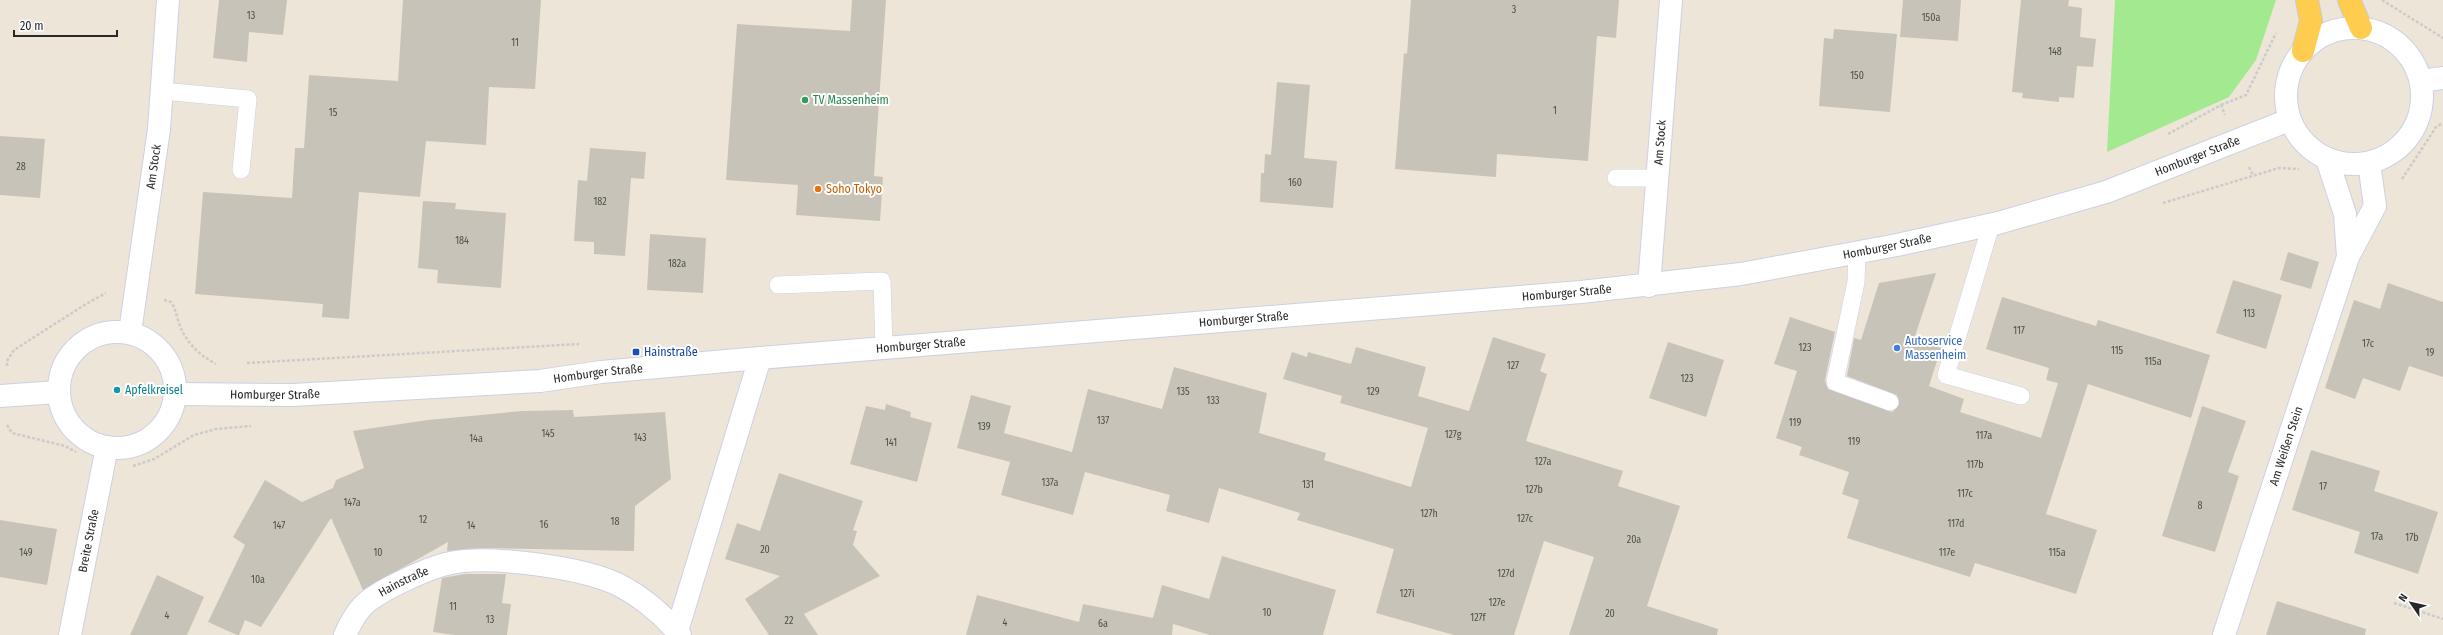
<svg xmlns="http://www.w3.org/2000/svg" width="2443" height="635" font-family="'Fira Sans Condensed',sans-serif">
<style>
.green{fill:#a3e98f}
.building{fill:#c8c3b8}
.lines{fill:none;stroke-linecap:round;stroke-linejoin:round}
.service-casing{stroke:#cecfe3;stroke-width:18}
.minor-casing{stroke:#cecfe3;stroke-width:24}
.tertiary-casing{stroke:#cecfe3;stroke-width:24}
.trunk-casing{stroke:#cbcbcb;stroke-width:24}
.path{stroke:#cbcbcb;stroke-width:2.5;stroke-dasharray:3 2;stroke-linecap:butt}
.service{stroke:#fff;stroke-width:17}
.minor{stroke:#fff;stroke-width:22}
.tertiary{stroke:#fff;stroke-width:22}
.trunk{stroke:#fecc4e;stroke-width:22}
.leisure-dot{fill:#2e9e5b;stroke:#fff;stroke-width:1.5}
.food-dot{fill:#e8710a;stroke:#fff;stroke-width:1.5}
.shop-dot{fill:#3f7fe0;stroke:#fff;stroke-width:1.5}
.transit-dot{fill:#1a4fb4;stroke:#fff;stroke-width:1.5}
.culture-dot{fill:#0f9aa8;stroke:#fff;stroke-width:1.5}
.labels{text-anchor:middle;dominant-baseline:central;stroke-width:4;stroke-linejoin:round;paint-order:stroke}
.number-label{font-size:10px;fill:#504f4c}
.leisure-label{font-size:12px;fill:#27864d;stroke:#fff;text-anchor:start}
.street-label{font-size:12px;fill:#282828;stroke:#fff}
.food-label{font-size:12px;fill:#c56008;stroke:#fff;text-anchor:start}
.shop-label{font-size:12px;fill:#366cbe;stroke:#fff;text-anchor:start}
.transit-label{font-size:12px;fill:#164399;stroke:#fff;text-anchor:start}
.culture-label{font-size:12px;fill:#0d838f;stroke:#fff;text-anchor:start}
</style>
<rect width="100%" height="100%" fill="#ede6d8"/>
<polygon class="green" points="2115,0 2276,0 2256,60 2229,97 2107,152"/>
<g class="building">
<polygon points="219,0 287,0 283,35 249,32 247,62 213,58"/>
<polygon points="403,0 541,0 535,89 489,87 486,145 426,141 420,197 359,192 349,319 322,317 323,304 195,294 203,192 292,198 295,148 304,148 309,75 398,81"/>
<polygon points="852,0 886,0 874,176 883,177 880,221 796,215 798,185 726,180 737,24 850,31"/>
<polygon points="1411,0 1619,0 1616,38 1597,36 1588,161 1497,154 1496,177 1395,169 1404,53 1407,54"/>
<polygon points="1903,0 1961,0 1958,41 1900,37"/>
<polygon points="2021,0 2069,0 2068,6 2082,8 2080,37 2096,39 2093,67 2077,66 2074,98 2059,97 2059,102 2022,98 2023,93 2012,92"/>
<polygon points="1834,29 1897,34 1890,112 1819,106 1824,38 1833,39"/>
<polygon points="1277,82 1310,85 1304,158 1337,161 1333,208 1260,202 1261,173 1264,173 1265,154 1271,155"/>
<polygon points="0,136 45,139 40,198 0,195"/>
<polygon points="590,148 646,152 644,179 631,178 625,256 594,254 594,242 574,241 578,180 587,181"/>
<polygon points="423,201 456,203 455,209 506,213 501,288 437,283 438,270 418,268"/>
<polygon points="650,234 706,238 703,293 647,290"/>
<polygon points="2288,252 2319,262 2311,289 2280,280"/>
<polygon points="1936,273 1914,339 1941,348 1929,386 1964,399 1960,412 2041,438 2058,383 2046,380 2049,368 1986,349 2002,297 2096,326 2098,320 2210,355 2191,418 2088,384 2046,514 2097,530 2076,594 1975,563 1970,577 1847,538 1859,500 1842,494 1849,472 1799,455 1802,447 1776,438 1797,371 1774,364 1790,317 1835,332 1825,380 1828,389 1892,412 1899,405 1897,395 1847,376 1854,338 1861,340 1879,283"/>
<polygon points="2233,280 2282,295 2266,349 2216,333"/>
<polygon points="2388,283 2443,302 2443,377 2409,366 2400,391 2363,378 2355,399 2325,388 2354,300 2380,309"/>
<polygon points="1493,337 1546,354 1540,371 1547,374 1526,441 1623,471 1618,486 1680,506 1647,606 1718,629 1717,635 1569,635 1594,557 1544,541 1514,635 1454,635 1376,613 1394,549 1297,520 1300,513 1219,488 1209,523 1166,511 1170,495 1085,472 1073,515 1001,495 1010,462 957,448 971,395 1011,406 1004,433 1072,452 1088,389 1162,409 1174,367 1267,393 1259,433 1326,453 1324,460 1411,487 1428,428 1340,403 1342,396 1283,379 1292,352 1307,357 1308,352 1351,364 1356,347 1426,367 1418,396 1469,411"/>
<polygon points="1668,342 1724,360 1706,417 1649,398"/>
<polygon points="886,404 911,412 910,417 932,423 917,482 850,464 866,406 885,410"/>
<polygon points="2202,406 2246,421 2228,472 2239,476 2215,552 2162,536"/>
<polygon points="573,410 574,417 665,412 671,479 635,506 634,551 484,548 447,551 448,542 363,590 331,518 261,627 245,620 239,635 237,635 208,622 245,545 233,537 265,480 302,502 333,488 336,480 364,468 353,431 428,420 522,411"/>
<polygon points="2311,450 2380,471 2374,491 2438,512 2418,574 2354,553 2360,532 2292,510"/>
<polygon points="779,473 863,501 853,530 857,531 853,545 880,576 804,614 818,635 769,635 745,599 780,576 725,559 737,523 760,531"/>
<polygon points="0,520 57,529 47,585 0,577"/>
<polygon points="1222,556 1336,590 1323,635 1210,635 1173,624 1172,635 966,635 977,595 1079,622 1083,604 1153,618 1162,585 1209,599"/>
<polygon points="465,574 506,574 502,603 511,604 507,635 455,635 433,632 442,578"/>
<polygon points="157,575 204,597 187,635 130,635"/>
<polygon points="2277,601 2366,629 2365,635 2266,635"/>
</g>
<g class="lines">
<defs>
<g id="service">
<polyline points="162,91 248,99 241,170"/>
<polyline points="1616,178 1657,178"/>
<polyline points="1991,225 1946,375 2021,396"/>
<polyline points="1857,253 1856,282 1835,382 1890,402"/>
<polyline points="778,285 882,281 884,348"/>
</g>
<g id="minor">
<polyline points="2327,159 2345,214 2348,257"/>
<path id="s1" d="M1649 286 1671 0"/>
<circle cx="117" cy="390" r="58"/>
<path id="s2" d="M130 332 159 129 168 0"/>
<path id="s3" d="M176 394 293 395 540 381 601 372 760 358 1581 292 1741 274 1897 245 1998 223 2106 192 2289 120"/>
<polyline points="0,396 58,392"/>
<polyline points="677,631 760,358"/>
<path id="s4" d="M70 635 107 447"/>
<path id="s5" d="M345 635C350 624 357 610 367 602 383 589 426 569 446 564 486 554 582 567 619 585 642 597 664 616 680 635"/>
<path id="s6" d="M2224 635 2348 257 2375 206 2369 163"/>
</g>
<g id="tertiary">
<circle cx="2354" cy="96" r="68"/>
<polyline points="2421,81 2443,78"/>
</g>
<g id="trunk">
<polyline points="2349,0 2361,28"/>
<polyline points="2303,51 2311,21 2307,0"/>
</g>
</defs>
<use href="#service" class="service-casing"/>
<use href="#minor" class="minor-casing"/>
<use href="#tertiary" class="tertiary-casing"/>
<use href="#trunk" class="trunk-casing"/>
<g class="path">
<polyline points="2382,0 2443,38"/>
<polyline points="2221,105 2246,95 2276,33"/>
<polyline points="2168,134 2221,105 2225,115"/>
<polyline points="2249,167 2253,175"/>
<polyline points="2402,179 2436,127 2443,123"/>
<polyline points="2163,203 2279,168 2299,169"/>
<path d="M164 300 171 302C175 308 176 313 178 320 184 340 197 354 216 364"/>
<polyline points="247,363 579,344"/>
<polyline points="7,366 7,361 14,350 86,304 106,293"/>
<polyline points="7,425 12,433 65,446 76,452"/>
<polyline points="133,466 154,459 194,435 216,429 251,426"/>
<polyline points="2394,603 2443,619"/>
</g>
<use href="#service" class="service"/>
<use href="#minor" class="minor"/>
<use href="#tertiary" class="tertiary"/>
<use href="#trunk" class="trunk"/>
</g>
<circle class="leisure-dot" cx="805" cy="100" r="4"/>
<circle class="food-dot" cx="818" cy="189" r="4"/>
<circle class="shop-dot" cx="1897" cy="348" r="4"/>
<rect class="transit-dot" x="632" y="348" width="8" height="8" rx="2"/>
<circle class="culture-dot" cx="117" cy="390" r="4"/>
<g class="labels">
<g class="number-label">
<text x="1514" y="10">3</text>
<text x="251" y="16">13</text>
<text x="1931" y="18">150a</text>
<text x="515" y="43">11</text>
<text x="2055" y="52">148</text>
<text x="1857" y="76">150</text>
<text x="1555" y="111">1</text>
<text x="333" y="113">15</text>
<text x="21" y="167">28</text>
<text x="1295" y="183">160</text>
<text x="600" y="202">182</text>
<text x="462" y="241">184</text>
<text x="677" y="264">182a</text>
<text x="2249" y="314">113</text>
<text x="2019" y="331">117</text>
<text x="2368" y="344">17c</text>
<text x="1805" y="348">123</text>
<text x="2117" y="351">115</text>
<text x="2430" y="353">19</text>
<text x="2153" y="362">115a</text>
<text x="1513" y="366">127</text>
<text x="1687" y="379">123</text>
<text x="1183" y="392">135</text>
<text x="1373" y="392">129</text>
<text x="1213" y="401">133</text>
<text x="1103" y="421">137</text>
<text x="1795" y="423">119</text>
<text x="984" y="427">139</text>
<text x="548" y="434">145</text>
<text x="1453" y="435">127g</text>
<text x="1984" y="436">117a</text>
<text x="640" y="438">143</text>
<text x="476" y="439">14a</text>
<text x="1854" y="442">119</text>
<text x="891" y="443">141</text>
<text x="1543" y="462">127a</text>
<text x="1975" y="465">117b</text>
<text x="1050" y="483">137a</text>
<text x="1308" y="485">131</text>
<text x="2323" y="487">17</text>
<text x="1534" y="490">127b</text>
<text x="1965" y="494">117c</text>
<text x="352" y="503">147a</text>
<text x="2200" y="506">8</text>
<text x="1429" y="514">127h</text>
<text x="1525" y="519">127c</text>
<text x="423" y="520">12</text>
<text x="615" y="522">18</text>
<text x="1956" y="524">117d</text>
<text x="544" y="525">16</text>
<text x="279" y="526">147</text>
<text x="471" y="526">14</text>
<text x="2377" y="537">17a</text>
<text x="2412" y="538">17b</text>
<text x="1634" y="540">20a</text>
<text x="765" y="550">20</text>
<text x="26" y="553">149</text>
<text x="378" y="553">10</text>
<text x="1947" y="553">117e</text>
<text x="2057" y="553">115a</text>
<text x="1506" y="574">127d</text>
<text x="258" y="580">10a</text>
<text x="1407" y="594">127i</text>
<text x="1497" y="603">127e</text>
<text x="453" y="607">11</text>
<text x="1267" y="613">10</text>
<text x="1610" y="614">20</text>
<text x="167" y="616">4</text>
<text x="1478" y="618">127f</text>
<text x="490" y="620">13</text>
<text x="789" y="621">22</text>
<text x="1005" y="623">4</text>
<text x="1103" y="624">6a</text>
</g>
<g class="leisure-label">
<text x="813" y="100">TV Massenheim</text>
</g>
<g class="street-label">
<text stroke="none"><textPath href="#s1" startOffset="144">Am Stock</textPath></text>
<text stroke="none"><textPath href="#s3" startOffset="2043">Homburger Straße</textPath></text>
<text stroke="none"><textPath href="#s2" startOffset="167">Am Stock</textPath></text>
<text stroke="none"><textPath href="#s3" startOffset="1719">Homburger Straße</textPath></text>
<text stroke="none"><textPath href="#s3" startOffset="1395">Homburger Straße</textPath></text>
<text stroke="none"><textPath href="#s3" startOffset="1071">Homburger Straße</textPath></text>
<text stroke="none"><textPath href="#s3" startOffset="747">Homburger Straße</textPath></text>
<text stroke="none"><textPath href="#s3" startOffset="423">Homburger Straße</textPath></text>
<text stroke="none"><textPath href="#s3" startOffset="99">Homburger Straße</textPath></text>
<text stroke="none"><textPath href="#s6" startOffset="199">Am Weißen Stein</textPath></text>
<text stroke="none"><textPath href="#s4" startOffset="96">Breite Straße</textPath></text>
<text stroke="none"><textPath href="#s5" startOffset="82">Hainstraße</textPath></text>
</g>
<g class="food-label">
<text x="826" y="189">Soho Tokyo</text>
</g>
<g class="shop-label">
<text x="1905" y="341">Autoservice<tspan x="1905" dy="14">Massenheim</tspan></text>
</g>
<g class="transit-label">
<text x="644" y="352">Hainstraße</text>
</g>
<g class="culture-label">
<text x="125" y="390">Apfelkreisel</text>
</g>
</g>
<g transform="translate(2411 603) rotate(304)" stroke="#ffffff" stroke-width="3" paint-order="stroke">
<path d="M0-3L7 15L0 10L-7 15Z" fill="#282828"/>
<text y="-6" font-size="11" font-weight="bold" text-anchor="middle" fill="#282828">N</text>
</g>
<path d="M14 30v6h103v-6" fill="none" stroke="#282828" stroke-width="2"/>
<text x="20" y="30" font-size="12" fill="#282828" stroke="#ffffff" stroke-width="3" paint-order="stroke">20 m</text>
</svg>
